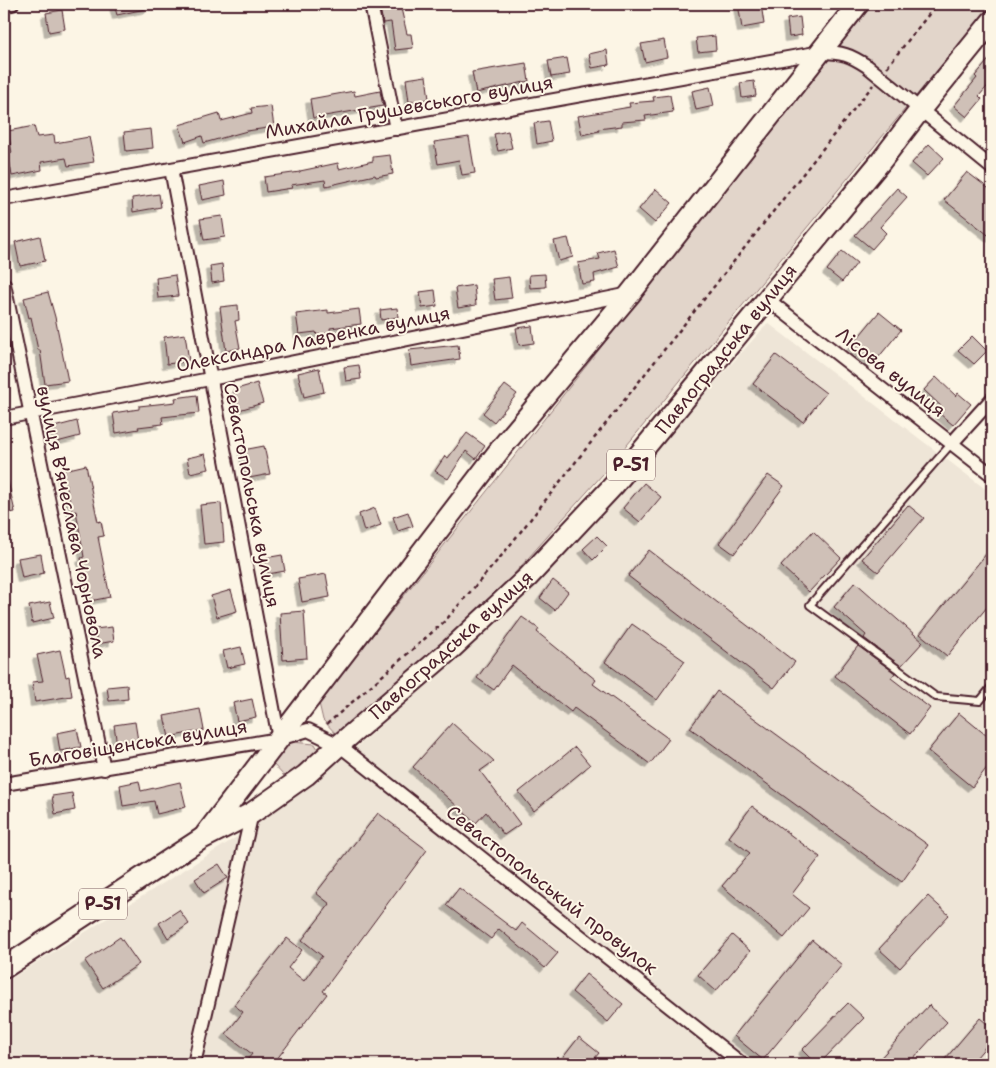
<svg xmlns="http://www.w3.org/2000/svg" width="996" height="1068" font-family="'Shantell Sans',sans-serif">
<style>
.built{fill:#eee5d7}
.green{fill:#e2d5ca;stroke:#967a7a}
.building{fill:#cfc0b7;stroke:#4a1f2b;filter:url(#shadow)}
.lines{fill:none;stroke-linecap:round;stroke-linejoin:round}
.lane-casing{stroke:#4a1f2b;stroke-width:10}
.street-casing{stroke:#4a1f2b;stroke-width:16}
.primary-casing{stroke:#4a1f2b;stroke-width:24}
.path{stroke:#4a1f2b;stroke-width:2.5;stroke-dasharray:4 4;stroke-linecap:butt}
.lane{stroke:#fcf5e5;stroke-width:6}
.street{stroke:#fcf5e5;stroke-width:12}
.primary{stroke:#fcf5e5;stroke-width:20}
.labels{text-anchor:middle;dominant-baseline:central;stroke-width:4;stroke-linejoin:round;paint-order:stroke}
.shield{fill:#fcf5e5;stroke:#7f5f63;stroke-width:1}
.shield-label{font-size:18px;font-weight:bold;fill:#4a1f2b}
.street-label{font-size:19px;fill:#4a1f2b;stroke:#fcf5e5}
</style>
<defs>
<filter id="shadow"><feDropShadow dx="-4.5" dy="4.5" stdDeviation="0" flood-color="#0004"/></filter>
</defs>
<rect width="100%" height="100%" fill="#fcf5e5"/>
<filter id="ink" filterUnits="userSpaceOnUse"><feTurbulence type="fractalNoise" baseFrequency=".02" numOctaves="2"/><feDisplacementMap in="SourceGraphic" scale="10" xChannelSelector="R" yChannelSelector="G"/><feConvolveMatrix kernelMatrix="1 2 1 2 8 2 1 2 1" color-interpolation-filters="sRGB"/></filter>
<g filter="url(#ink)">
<polygon class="built" points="768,323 992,494 992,1064 4,1064 4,983 248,830 350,753 514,607"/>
<g class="green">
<polygon points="873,4 992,4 603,474 465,629 337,735 323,720 319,703"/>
<polygon points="291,742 315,744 319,751 295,772 284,776 273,764 276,752"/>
</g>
<g class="building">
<polygon points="114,4 149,4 150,8 117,15"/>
<polygon points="400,4 407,34 411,34 413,48 395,50 391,22 383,23 380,8"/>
<polygon points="738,4 761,4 764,24 742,28"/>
<polygon points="62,10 65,29 49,32 46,13"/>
<polygon points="800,17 802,35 789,37 787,19"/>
<polygon points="715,36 716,50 698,52 696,38"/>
<polygon points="664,40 667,57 645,62 641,44"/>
<polygon points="607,50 609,65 592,68 589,54"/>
<polygon points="992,56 992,81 979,96 982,99 967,117 954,106 977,78 975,76"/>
<polygon points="567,58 570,74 551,77 548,61"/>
<polygon points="526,63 529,81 476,93 472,72"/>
<polygon points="426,76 429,99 409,102 406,79"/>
<polygon points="754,81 756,96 742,98 740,83"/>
<polygon points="710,87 714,106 696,110 692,91"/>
<polygon points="354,91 355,96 380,91 383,106 313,118 310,99"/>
<polygon points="670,95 673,112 645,116 646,120 622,122 622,126 598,129 599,131 582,135 578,116 630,107 629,103 654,101 653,97"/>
<polygon points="271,106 274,127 247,131 204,143 202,136 185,142 179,125 219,113 221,121 252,113 251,108"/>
<polygon points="548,121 552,141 537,144 534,123"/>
<polygon points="34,126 37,137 54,135 55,143 89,137 94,162 68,166 66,158 41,162 42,170 12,176 8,153 12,153 8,131"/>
<polygon points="151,129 153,148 126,151 124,132"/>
<polygon points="508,131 512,148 498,151 494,134"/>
<polygon points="469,137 475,173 462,175 459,160 438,164 434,142"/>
<polygon points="929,144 944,158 927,176 912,163"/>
<polygon points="390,155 393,174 376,177 375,175 326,186 325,180 291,185 292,188 266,192 264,177 300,172 300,171 338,163 339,169 373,161 373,157"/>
<polygon points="967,172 992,191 992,238 944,200"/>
<polygon points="224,181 226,195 202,200 199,186"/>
<polygon points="897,188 907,197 880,227 886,233 872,249 855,235"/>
<polygon points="656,189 672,203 655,223 639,209"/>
<polygon points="159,194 161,207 133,212 132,198"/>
<polygon points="222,216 225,237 204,240 200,219"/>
<polygon points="40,236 45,261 20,266 15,242"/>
<polygon points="568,238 573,257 559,261 554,241"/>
<polygon points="614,249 619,267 594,274 595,282 582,284 578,263 600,259 598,253"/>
<polygon points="842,251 857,263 842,282 827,270"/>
<polygon points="222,264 224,281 212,283 210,266"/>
<polygon points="545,274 546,287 530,288 529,275"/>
<polygon points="175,275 178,296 158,298 156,278"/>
<polygon points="509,277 512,298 495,300 492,279"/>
<polygon points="474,285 476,305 458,308 455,288"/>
<polygon points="435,290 437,306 422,308 420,292"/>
<polygon points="48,292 55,317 68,381 45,384 40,350 38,350 31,317 29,318 24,298"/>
<polygon points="238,305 239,320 235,321 240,348 226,351 220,307"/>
<polygon points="397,308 398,317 381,320 380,310"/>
<polygon points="359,309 361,324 330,328 331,333 317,335 316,332 299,334 296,314 328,310 328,313"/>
<polygon points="879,312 901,330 873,364 851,346"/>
<polygon points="532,326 534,343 519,345 516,328"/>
<polygon points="185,334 189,361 167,364 164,337"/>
<polygon points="972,336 987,351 974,364 958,350"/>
<polygon points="458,345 460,359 411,366 409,350"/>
<polygon points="776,355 826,393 803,422 753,384"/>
<polygon points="359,365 361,379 346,381 344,367"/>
<polygon points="319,368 324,392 304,397 298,373"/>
<polygon points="936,377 956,396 958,393 971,404 953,425 940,414 944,409 924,390"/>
<polygon points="257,383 263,403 239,410 233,390"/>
<polygon points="505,385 517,394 494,422 483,413"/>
<polygon points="197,395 199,413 162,417 163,424 138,427 139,429 116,433 113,413 139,409 139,406 176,402 175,398"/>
<polygon points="77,421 80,436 57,442 54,427"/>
<polygon points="467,433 485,446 476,459 466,451 448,479 435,471 445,456 448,458"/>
<polygon points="264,446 270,474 249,478 243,450"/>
<polygon points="205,454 209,469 190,473 187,458"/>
<polygon points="86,465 98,522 101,521 104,536 98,537 110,597 90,601 81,558 84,557 76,511 72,512 66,485 64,486 60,471"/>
<polygon points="768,475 784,486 734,554 719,543"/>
<polygon points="8,481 15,512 4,514 4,482"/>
<polygon points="644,483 661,497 640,522 623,508"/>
<polygon points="221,503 224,542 204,544 200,505"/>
<polygon points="908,505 924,518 878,572 862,559"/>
<polygon points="375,508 381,525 364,531 359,514"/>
<polygon points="408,512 413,526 398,531 393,517"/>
<polygon points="813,531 841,558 809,592 781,566"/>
<polygon points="597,536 607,546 593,560 583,549"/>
<polygon points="992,547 992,601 947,656 920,634"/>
<polygon points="649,550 795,662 774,688 628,576"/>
<polygon points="41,554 44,573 22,578 18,558"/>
<polygon points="282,555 285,571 268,574 265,558"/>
<polygon points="326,574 330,597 302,602 298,579"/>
<polygon points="553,580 568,592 555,610 540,598"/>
<polygon points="855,582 923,642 901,666 864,638 866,635 834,607"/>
<polygon points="231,590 237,611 217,617 211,596"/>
<polygon points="50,602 54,618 32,623 29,606"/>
<polygon points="304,611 307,658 283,660 280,613"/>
<polygon points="522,617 539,629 537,632 596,680 593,684 669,739 650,764 574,708 571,712 512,665 494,690 477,678"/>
<polygon points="632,624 685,661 657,700 605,662"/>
<polygon points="112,627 114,641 97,644 95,629"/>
<polygon points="858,646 895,673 891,678 930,708 910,734 835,676"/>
<polygon points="241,647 245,664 227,668 223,651"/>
<polygon points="60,650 66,677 69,676 72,696 35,702 32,682 43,681 37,655"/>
<polygon points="127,685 128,699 109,701 107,687"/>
<polygon points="717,691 928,845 902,882 690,728"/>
<polygon points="252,699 256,717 237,721 233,703"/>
<polygon points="200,709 204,730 169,737 164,716"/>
<polygon points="959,713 992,740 992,761 972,787 928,751"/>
<polygon points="135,722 138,741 117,745 114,725"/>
<polygon points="452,723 494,761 480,771 520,824 504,835 486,812 476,823 413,767"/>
<polygon points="77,729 81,747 60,751 57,733"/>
<polygon points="575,747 590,765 534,811 519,792"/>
<polygon points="139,781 141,791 180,782 186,807 157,814 154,801 123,806 120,785"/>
<polygon points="72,793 75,810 55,814 52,796"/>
<polygon points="752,806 820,857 792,894 809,908 784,938 722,886 750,853 729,837"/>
<polygon points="378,813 427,850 323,991 327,994 273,1064 244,1064 252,1054 226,1034 243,1012 234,1005 287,938 302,950 288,968 304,981 322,956 302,940 330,904 316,893"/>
<polygon points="219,864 228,878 204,893 195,879"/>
<polygon points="459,888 516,931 522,923 558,953 545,968 499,929 491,939 446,905"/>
<polygon points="928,896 949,915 900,968 879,949"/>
<polygon points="179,910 189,924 168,938 159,923"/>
<polygon points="732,935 750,951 716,991 698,975"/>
<polygon points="120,937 139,964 103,988 85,961"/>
<polygon points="812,940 842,965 763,1060 734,1036"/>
<polygon points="586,974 623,1004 608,1022 572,992"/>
<polygon points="848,1003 864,1018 819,1064 816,1064 802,1050"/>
<polygon points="929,1005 947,1022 908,1064 875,1064"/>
<polygon points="980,1018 992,1028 992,1039 971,1064 941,1064"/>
<polygon points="579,1037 599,1053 590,1064 558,1064"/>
</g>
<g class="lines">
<defs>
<polyline id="lane" points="952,443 810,605 936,697 980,701 992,686"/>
<g id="street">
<polyline points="371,4 396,129"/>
<polyline points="4,5 12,4"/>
<polyline points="171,169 279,739"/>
<path d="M4 199 821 52C842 52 850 55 867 66L992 168"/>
<polyline points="4,284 104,769"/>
<polyline points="767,299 992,475"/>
<polyline points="4,418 210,379 630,294"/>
<polyline points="952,443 992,399"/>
<polyline points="4,784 279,739 308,730 339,745 742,1064"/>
<polyline points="194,1064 252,813"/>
</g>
<g id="primary">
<polyline points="206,834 502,447 630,294 858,4"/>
<polyline points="4,968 201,839 252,813 306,775 339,745 451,649 528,577 614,485 881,161 920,110 992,21"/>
</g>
</defs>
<use href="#lane" class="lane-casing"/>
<use href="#street" class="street-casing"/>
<use href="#primary" class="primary-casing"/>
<g class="path">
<polyline points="887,67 937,4"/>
<polyline points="327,724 445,621 503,554 873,85"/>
</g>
<use href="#lane" class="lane"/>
<use href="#street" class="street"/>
<use href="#primary" class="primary"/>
</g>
</g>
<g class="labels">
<g class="shield">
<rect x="607" y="449.5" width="48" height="31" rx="4"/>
<rect x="79" y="888.5" width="48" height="31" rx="4"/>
</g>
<g class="shield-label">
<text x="631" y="465">Р-51</text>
<text x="103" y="904">Р-51</text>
</g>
<g class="street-label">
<text transform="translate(409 107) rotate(-10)">Михайла Грушевського вулиця</text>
<text transform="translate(313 339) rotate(-11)">Олександра Лавренка вулиця</text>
<text transform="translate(726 349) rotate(-51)">Павлоградська вулиця</text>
<text transform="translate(891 372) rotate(38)">Лісова вулиця</text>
<text transform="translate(252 495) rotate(79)">Севастопольська вулиця</text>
<text transform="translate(72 522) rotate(78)">вулиця В’ячеслава Чорновола</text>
<text transform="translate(451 645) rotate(-42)">Павлоградська вулиця</text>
<text transform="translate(138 743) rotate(-9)">Благовіщенська вулиця</text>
<text transform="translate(552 890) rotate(38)">Севастопольський провулок</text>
</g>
</g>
<rect width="996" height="1068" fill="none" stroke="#fcf5e5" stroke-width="20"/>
<rect x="10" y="10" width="976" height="1048" fill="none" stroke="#4a1f2b" stroke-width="2" filter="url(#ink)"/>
</svg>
